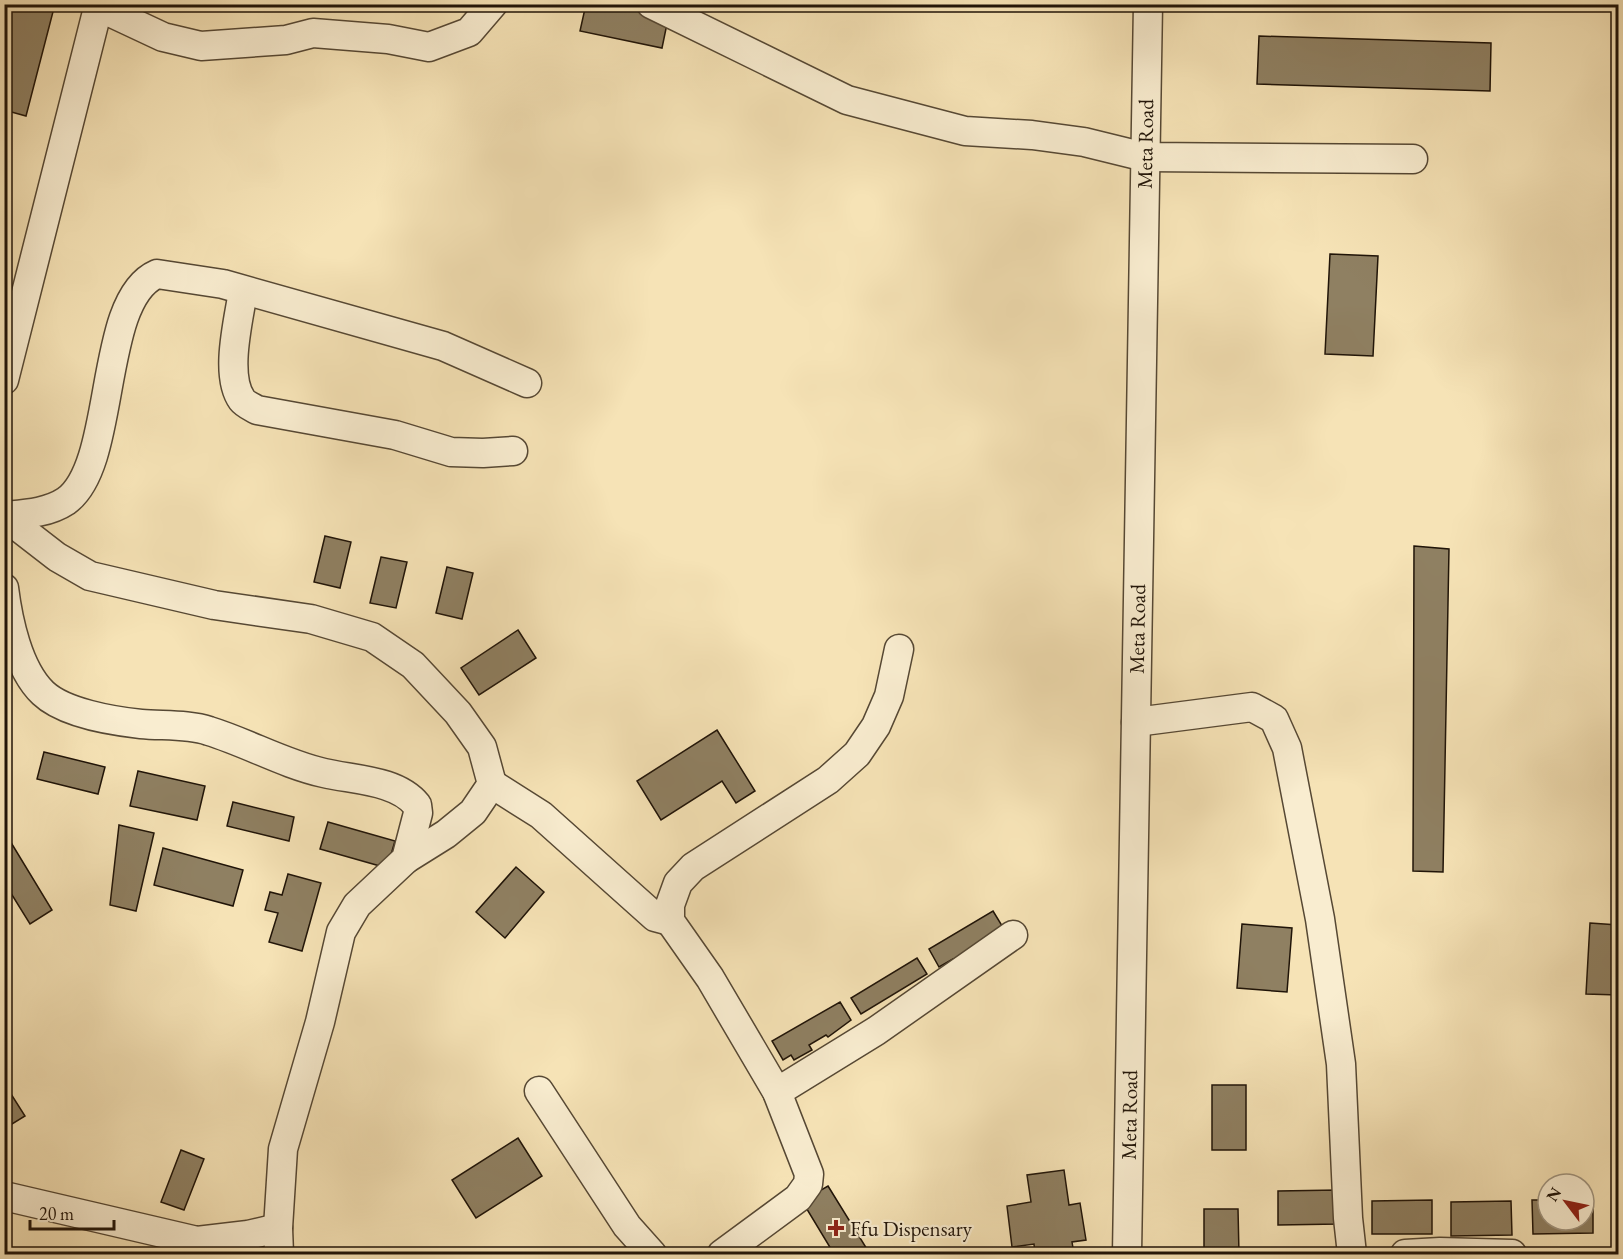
<svg xmlns="http://www.w3.org/2000/svg" width="1623" height="1259" font-family="'EB Garamond',serif">
<style>
.building{fill:#8f8062;stroke:#201408;stroke-width:1.5}
.lines{fill:none;stroke-linecap:round;stroke-linejoin:round}
.minor-casing{stroke:#564834;stroke-width:31}
.minor{stroke:#f9edd0;stroke-width:28}
.poi-dot{fill:#8f2418;stroke:#f9edd0;stroke-width:2}
.labels{text-anchor:middle;dominant-baseline:central;stroke-width:4.5;stroke-linejoin:round;paint-order:stroke}
.street-label{font-size:21px;fill:#201408;stroke:#f9edd0}
.poi-label{font-size:21px;fill:#201408;stroke:#f9edd0;text-anchor:start}
</style>
<rect width="100%" height="100%" fill="#f6e3b6"/>
<filter id="stains"><feTurbulence type="fractalNoise" baseFrequency=".00333" numOctaves="4"/><feColorMatrix values="0 0 0 0 .2 0 0 0 0 .09 0 0 0 0 .02 0 0 0 .5 -.17"/></filter>
<radialGradient id="worn" r=".72"><stop offset=".6" stop-color="#630" stop-opacity="0"/><stop offset="1" stop-color="#630" stop-opacity=".3"/></radialGradient>
<g class="building">
<polygon points="11,4 55,4 26,116 4,110 4,29"/>
<polygon points="368,4 390,4 389,10"/>
<polygon points="586,4 623,4 669,14 662,48 580,31"/>
<polygon points="1259,36 1491,43 1490,91 1257,84"/>
<polygon points="1330,254 1378,256 1373,356 1325,354"/>
<polygon points="325,536 351,542 340,588 314,582"/>
<polygon points="1414,546 1449,549 1443,872 1413,871"/>
<polygon points="381,557 407,562 396,608 370,603"/>
<polygon points="447,567 473,573 462,619 436,613"/>
<polygon points="518,630 536,658 479,695 461,668"/>
<polygon points="717,730 755,791 736,803 722,781 661,820 637,781"/>
<polygon points="44,752 105,767 98,794 37,779"/>
<polygon points="138,771 205,786 197,820 130,806"/>
<polygon points="233,802 294,817 289,841 227,826"/>
<polygon points="328,822 395,841 387,868 320,849"/>
<polygon points="119,825 154,833 136,911 110,905"/>
<polygon points="4,831 52,910 30,924 4,882"/>
<polygon points="163,848 243,870 233,906 154,885"/>
<polygon points="516,867 544,892 505,938 476,912"/>
<polygon points="288,874 321,883 302,951 269,942 278,913 265,910 270,892 282,895"/>
<polygon points="993,911 1004,929 956,962 953,959 939,967 929,949"/>
<polygon points="1590,923 1618,925 1618,995 1586,994"/>
<polygon points="1242,924 1292,928 1287,992 1237,988"/>
<polygon points="917,958 927,974 861,1014 851,998"/>
<polygon points="840,1002 851,1020 828,1037 826,1035 809,1045 812,1050 794,1060 791,1055 783,1060 772,1041"/>
<polygon points="4,1083 25,1116 4,1129"/>
<rect x="1212" y="1085" width="34" height="65"/>
<polygon points="518,1138 542,1176 476,1218 452,1180"/>
<polygon points="181,1150 204,1159 184,1210 161,1202"/>
<polygon points="1064,1170 1069,1205 1080,1203 1086,1240 1072,1242 1074,1254 1035,1254 1034,1244 1012,1247 1007,1206 1031,1202 1027,1175"/>
<polygon points="828,1186 870,1254 834,1254 802,1201"/>
<polygon points="1338,1190 1339,1224 1278,1225 1278,1191"/>
<polygon points="1593,1199 1593,1233 1533,1234 1532,1200 1548,1200 1548,1220 1584,1220 1584,1200"/>
<polygon points="1432,1200 1432,1234 1372,1234 1372,1201"/>
<polygon points="1511,1201 1512,1235 1451,1236 1451,1202"/>
<rect x="1615" y="1202" width="3" height="34"/>
<polygon points="1204,1209 1238,1209 1239,1254 1204,1254"/>
</g>
<g class="lines">
<defs>
<g id="minor">
<polyline points="651,4 847,100 965,131 1032,135 1084,142 1145,157 1413,159"/>
<polyline points="99,7 163,37 201,46 286,40 313,33 388,39 429,47 469,32 493,4"/>
<path d="M243 291C239 319 224 375 242 400 245 404 252 407 257 410L395 435 451 452 483 453 513 451"/>
<polyline points="4,380 99,4"/>
<polyline points="4,516 57,557 90,576 214,605 311,619 372,637 413,665 458,713 482,747 492,784 473,812 446,834 406,859"/>
<path d="M4 516C25 514 48 513 66 501 118 464 97 300 157 274L223 284 443 346 527 383"/>
<path d="M4 588C8 620 18 669 43 693 64 713 113 721 141 724 163 726 189 724 209 731 248 743 284 764 324 773 354 780 397 780 417 805L418 813 406 859 357 905 341 932 320 1022 283 1149 278 1228 279 1254"/>
<polyline points="1136,722 1252,707 1274,719 1287,748 1320,919 1341,1064 1348,1218 1352,1254"/>
<polyline points="492,784 541,815 655,917 670,921"/>
<polyline points="539,1091 627,1226 652,1254"/>
<polyline points="777,1092 876,1031 1013,935"/>
<polyline points="4,1196 197,1241 248,1235 278,1228"/>
<polyline points="722,1254 798,1198 808,1184 809,1174 777,1092 710,978 670,921 670,905 678,883 693,867 828,780 857,754 876,726 889,696 899,649"/>
<polyline points="1127,1254 1148,4"/>
<polyline points="1405,1254 1440,1252 1512,1254"/>
</g>
</defs>
<use href="#minor" class="minor-casing"/>
<use href="#minor" class="minor"/>
</g>
<path class="poi-dot" d="M833 1219h6v6h6v6h-6v6h-6v-6h-6v-6h6z"/>
<g class="labels">
<g class="street-label">
<text transform="translate(1145 144) rotate(-89)">Meta Road</text>
<text transform="translate(1137 629) rotate(-89)">Meta Road</text>
<text transform="translate(1129 1115) rotate(-89)">Meta Road</text>
</g>
<g class="poi-label">
<text x="850" y="1228">Ffu Dispensary</text>
</g>
</g>
<rect width="1623" height="1259" fill="none" stroke="#f6e3b6" stroke-width="24"/>
<rect x="6" y="6" width="1611" height="1247" fill="none" stroke="#201408" stroke-width="3"/>
<rect x="12" y="12" width="1599" height="1235" fill="none" stroke="#201408" stroke-width="1.5"/>
<g transform="translate(1566 1202) rotate(302)"><circle r="28" fill="#f9edd0" stroke="#a29680" stroke-width="1.5"/>
<path d="M0-4.5L10 22L0 15L-10 22Z" fill="#8f2418"/>
<text y="-9" font-size="16" font-weight="bold" text-anchor="middle" fill="#201408">N</text>
</g>
<path d="M30 1220v9h84v-9" fill="none" stroke="#201408" stroke-width="3"/>
<text x="39" y="1220" font-size="18" fill="#201408" stroke="#f9edd0" stroke-width="4.5" paint-order="stroke">20 m</text>
<rect width="100%" height="100%" filter="url(#stains)"/>
<rect width="100%" height="100%" fill="url(#worn)"/>
</svg>
